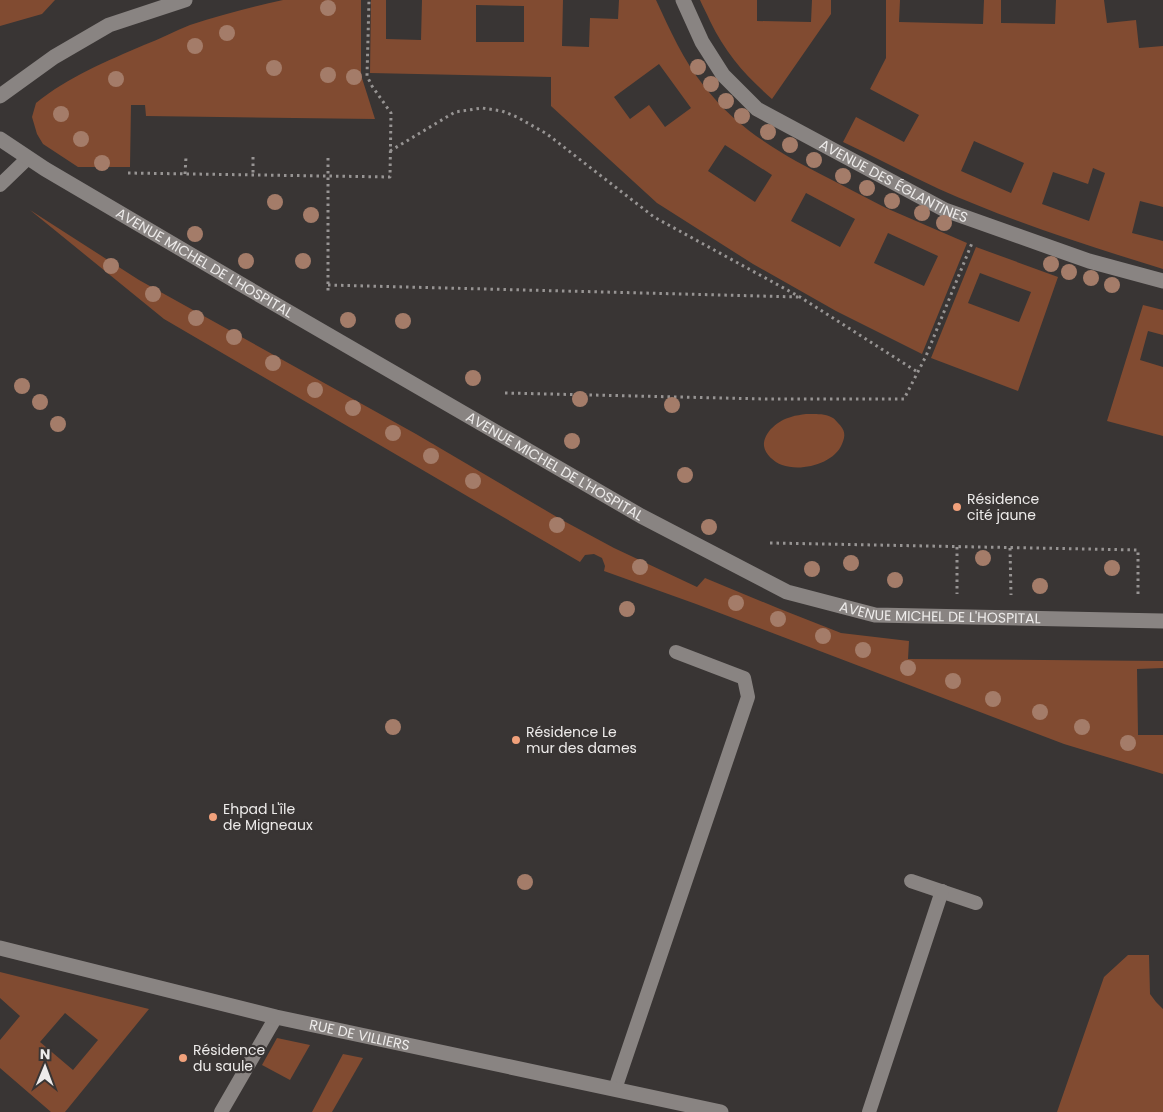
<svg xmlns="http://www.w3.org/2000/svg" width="1163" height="1112" font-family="Poppins,sans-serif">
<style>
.green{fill:#814b31;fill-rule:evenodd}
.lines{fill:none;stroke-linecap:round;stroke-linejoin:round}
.path{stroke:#979493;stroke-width:3;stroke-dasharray:2.5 4;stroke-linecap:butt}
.service{stroke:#898482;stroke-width:14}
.minor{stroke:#898482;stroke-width:15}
.tertiary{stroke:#898482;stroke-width:15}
.tree{fill:#a47c69}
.poi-dot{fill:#f1a17b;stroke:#393534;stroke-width:2}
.labels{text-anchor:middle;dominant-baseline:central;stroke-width:4.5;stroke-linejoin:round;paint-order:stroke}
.street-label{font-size:14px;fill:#edebea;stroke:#393534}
.poi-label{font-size:14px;fill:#edebea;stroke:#393534;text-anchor:start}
</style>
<rect width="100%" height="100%" fill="#393534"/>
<g class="green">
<polygon points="0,0 55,0 42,14 0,26"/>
<path d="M283 0H361V75L375 119 146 116 145 105H131L130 167H78L43 144 37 134 32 117 36 103C68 77 107 61 144 45 160 39 175 31 190 25 221 15 252 7 283 0Z"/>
<path d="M371 0H386V39L421 40 422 0H563L562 46 589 47 590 18 618 19 619 0H656C670 30 683 60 704 86 739 131 783 155 832 180 850 189 868 199 886 208 913 220 940 231 967 243L922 354 836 311 753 264 657 203 551 106V77L370 73ZM476 5 524 6V42H476ZM659 64 691 108 665 127 649 105 630 119 614 97ZM725 145 772 175 755 202 708 171ZM806 193 855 219 840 247 791 221ZM888 233 938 256 924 286 874 263Z"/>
<path d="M700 0H757V21L811 22 812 0H831V14L772 99C745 75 726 54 710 21 707 14 703 7 700 0Z"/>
<path d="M886 0H900L899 22 983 24 984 0H1001V23L1055 24 1056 0H1104L1107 23 1136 20 1139 48 1163 46V207L1140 201 1132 233 1163 241V269C1088 246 1011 221 939 189 907 174 875 157 843 142L856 117 904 142 919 115 870 89 886 58ZM974 141 1024 163 1011 193 961 171ZM1093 168 1105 173 1089 221 1042 204 1053 172 1088 184Z"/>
<polygon points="30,210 139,280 416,434 562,520 614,548 697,587 705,578 780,609 841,633 909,641 908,659 1163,661 1163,668 1137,669 1138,735 1163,735 1163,774 1064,744 696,604 604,571 605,566 602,558 594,554 585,555 580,562 164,319"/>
<path d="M976 247 1058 277 1018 391 931 358ZM980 273 1031 292 1019 322 968 303Z"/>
<polygon points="1143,305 1163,310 1163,335 1148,331 1140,360 1163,367 1163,436 1107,421"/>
<path d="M806 414C814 414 826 413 833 418 835 419 836 421 838 423 845 430 846 435 842 444 834 464 801 472 782 465 774 462 765 454 764 446 763 432 779 420 791 417 796 415 801 415 806 414Z"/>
<polygon points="1128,955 1149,955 1150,994 1156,1002 1163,1009 1163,1112 1057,1112 1104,977"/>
<path d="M0 972 149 1009 65 1112H51L0 1068V1040L20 1016 0 998ZM65 1013 98 1040 73 1070 40 1042Z"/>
<polygon points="277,1038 310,1045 290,1080 262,1065"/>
<polygon points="343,1054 363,1058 332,1112 312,1112"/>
</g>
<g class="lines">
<g class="path">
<polyline points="390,151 455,112 482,108 502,111 517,117 547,134 654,217 800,297 919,373"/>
<polyline points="253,157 253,175"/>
<polyline points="328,158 328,291"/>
<polyline points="128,173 390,177 391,113 372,86 367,76 369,0"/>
<polyline points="185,174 186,157"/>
<polyline points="328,285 799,297"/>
<polyline points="505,393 765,399 904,399 926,356 972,243"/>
<polyline points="770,543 1138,550 1138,597"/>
<polyline points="957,547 957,594"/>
<polyline points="1010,548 1011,595"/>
</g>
<g class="service">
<polyline points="0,185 28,158"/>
<polyline points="911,881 976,903"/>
<polyline points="615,1089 748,697 744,678 676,652"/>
<polyline points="221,1112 276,1017"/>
<polyline points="869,1112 942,891"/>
</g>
<g class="minor">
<path id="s1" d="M683 0 702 42 723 75 757 109 945 210 1089 261 1163 281"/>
<path id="s2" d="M0 139 45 169 244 286 641 516 787 592 875 615 1163 621"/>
<path id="s3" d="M0 948 276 1017 721 1112"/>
</g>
<polyline class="tertiary" points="0,96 54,57 109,25 185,0"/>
</g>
<g class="tree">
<circle cx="328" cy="8" r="8"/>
<circle cx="227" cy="33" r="8"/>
<circle cx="195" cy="46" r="8"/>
<circle cx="698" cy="67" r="8"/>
<circle cx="274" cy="68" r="8"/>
<circle cx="328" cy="75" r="8"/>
<circle cx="354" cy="77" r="8"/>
<circle cx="116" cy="79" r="8"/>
<circle cx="711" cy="84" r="8"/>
<circle cx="726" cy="101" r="8"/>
<circle cx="61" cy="114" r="8"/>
<circle cx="742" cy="116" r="8"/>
<circle cx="768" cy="132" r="8"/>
<circle cx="81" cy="139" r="8"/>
<circle cx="790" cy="145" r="8"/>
<circle cx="814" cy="160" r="8"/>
<circle cx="102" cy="163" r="8"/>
<circle cx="843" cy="176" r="8"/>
<circle cx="867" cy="188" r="8"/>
<circle cx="892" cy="201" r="8"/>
<circle cx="275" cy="202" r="8"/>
<circle cx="922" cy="213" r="8"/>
<circle cx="311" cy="215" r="8"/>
<circle cx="944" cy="223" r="8"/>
<circle cx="195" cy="234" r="8"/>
<circle cx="246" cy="261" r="8"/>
<circle cx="303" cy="261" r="8"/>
<circle cx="1051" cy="264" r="8"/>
<circle cx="111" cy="266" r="8"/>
<circle cx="1069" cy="272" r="8"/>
<circle cx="1091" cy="278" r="8"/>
<circle cx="1112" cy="285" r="8"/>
<circle cx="153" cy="294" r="8"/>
<circle cx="196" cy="318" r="8"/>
<circle cx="348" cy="320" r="8"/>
<circle cx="403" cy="321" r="8"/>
<circle cx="234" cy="337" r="8"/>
<circle cx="273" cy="363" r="8"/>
<circle cx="473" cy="378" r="8"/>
<circle cx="22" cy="386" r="8"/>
<circle cx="315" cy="390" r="8"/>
<circle cx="580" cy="399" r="8"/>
<circle cx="40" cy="402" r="8"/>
<circle cx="672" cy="405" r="8"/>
<circle cx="353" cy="408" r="8"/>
<circle cx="58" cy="424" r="8"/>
<circle cx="393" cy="433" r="8"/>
<circle cx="572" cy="441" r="8"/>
<circle cx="431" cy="456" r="8"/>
<circle cx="685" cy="475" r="8"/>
<circle cx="473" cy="481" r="8"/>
<circle cx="557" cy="525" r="8"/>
<circle cx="709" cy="527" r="8"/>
<circle cx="983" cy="558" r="8"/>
<circle cx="851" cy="563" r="8"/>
<circle cx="640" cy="567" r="8"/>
<circle cx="1112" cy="568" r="8"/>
<circle cx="812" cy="569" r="8"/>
<circle cx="895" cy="580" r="8"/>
<circle cx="1040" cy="586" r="8"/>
<circle cx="736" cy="603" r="8"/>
<circle cx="627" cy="609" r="8"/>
<circle cx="778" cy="619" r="8"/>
<circle cx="823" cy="636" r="8"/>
<circle cx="863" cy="650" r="8"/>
<circle cx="908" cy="668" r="8"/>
<circle cx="953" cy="681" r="8"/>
<circle cx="993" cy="699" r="8"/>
<circle cx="1040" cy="712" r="8"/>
<circle cx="393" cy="727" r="8"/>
<circle cx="1082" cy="727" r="8"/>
<circle cx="1128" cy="743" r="8"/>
<circle cx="525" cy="882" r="8"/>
</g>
<g class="poi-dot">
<circle cx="957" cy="507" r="5"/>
<circle cx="516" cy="740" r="5"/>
<circle cx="213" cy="817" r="5"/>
<circle cx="183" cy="1058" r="5"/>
</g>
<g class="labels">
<g class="street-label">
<text stroke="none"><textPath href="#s1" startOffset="288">AVENUE DES ÉGLANTINES</textPath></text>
<text stroke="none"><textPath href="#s2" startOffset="239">AVENUE MICHEL DE L'HOSPITAL</textPath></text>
<text stroke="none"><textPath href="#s2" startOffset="644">AVENUE MICHEL DE L'HOSPITAL</textPath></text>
<text stroke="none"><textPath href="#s2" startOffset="1064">AVENUE MICHEL DE L'HOSPITAL</textPath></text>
<text stroke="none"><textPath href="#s3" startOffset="370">RUE DE VILLIERS</textPath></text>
</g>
<g class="poi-label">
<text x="967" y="499">Résidence<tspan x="967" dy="16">cité jaune</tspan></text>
<text x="526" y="732">Résidence Le<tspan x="526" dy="16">mur des dames</tspan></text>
<text x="223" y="809">Ehpad L'île<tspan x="223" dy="16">de Migneaux</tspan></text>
<text x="193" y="1050">Résidence<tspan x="193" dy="16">du saule</tspan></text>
</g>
</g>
<g transform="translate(45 1067) rotate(1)" stroke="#393534" stroke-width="4" paint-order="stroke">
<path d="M0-4L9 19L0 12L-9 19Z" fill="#edebea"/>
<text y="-8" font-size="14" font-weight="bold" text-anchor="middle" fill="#edebea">N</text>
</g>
</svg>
